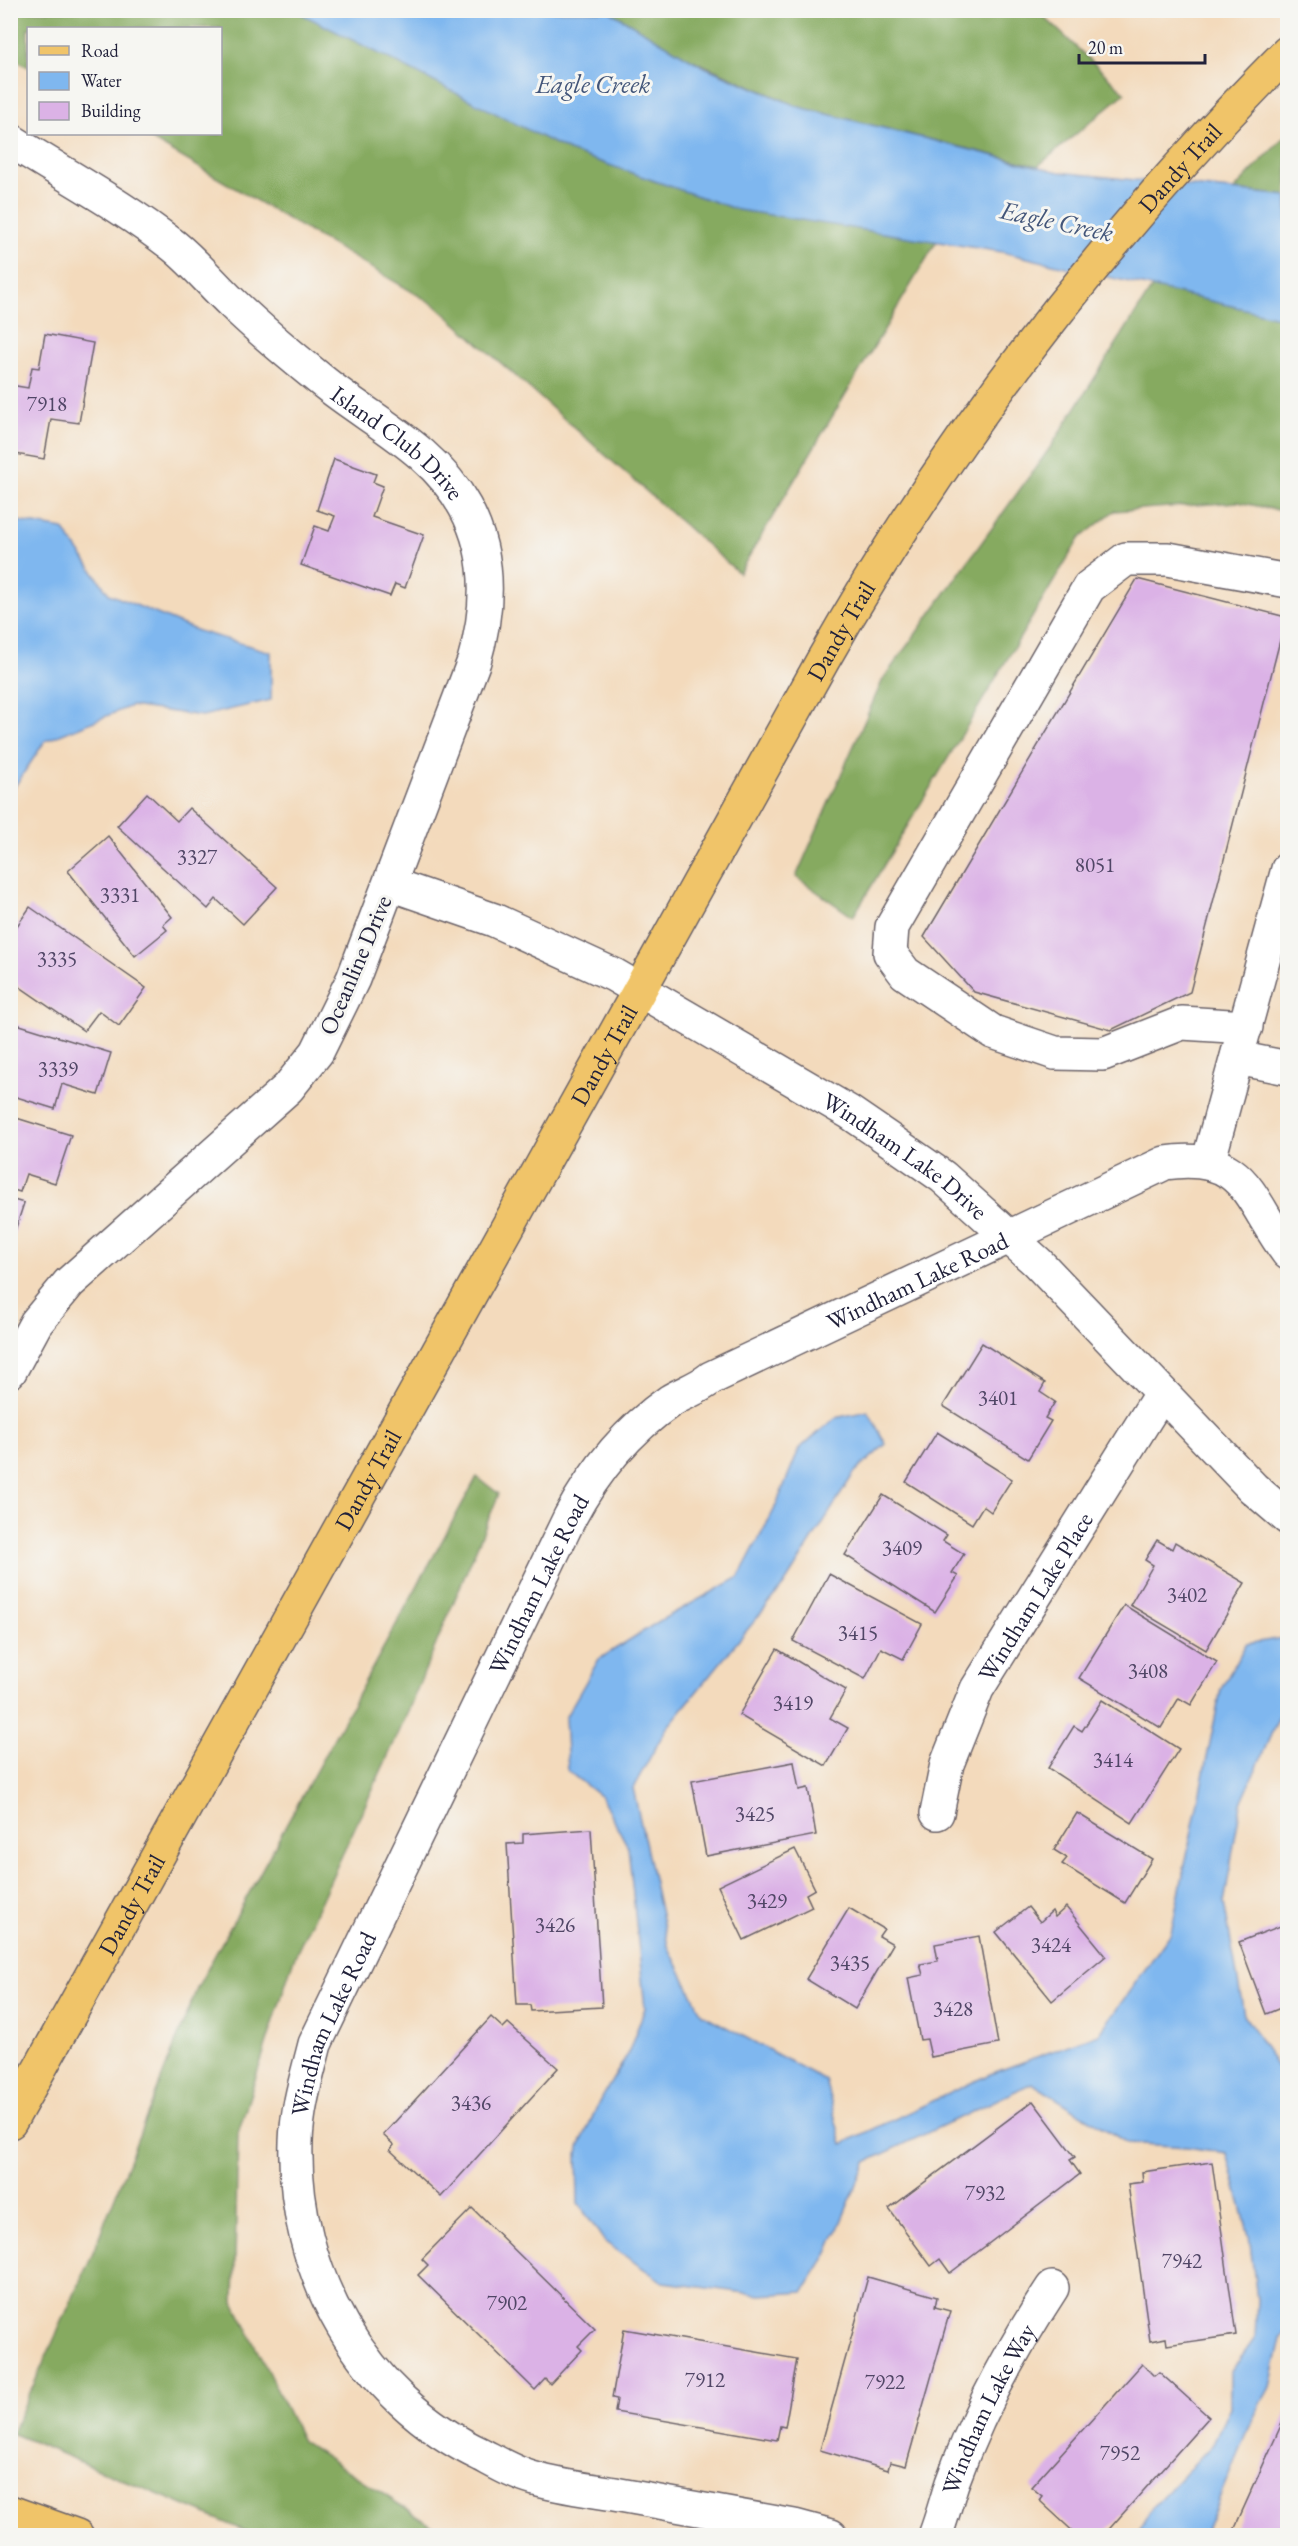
<svg xmlns="http://www.w3.org/2000/svg" width="1298" height="2546" font-family="'EB Garamond',serif">
<style>
.forest{fill:#86aa60;stroke:#54664e;stroke-width:1.5}
.water{fill:#7fb7ef;stroke:#506c95;stroke-width:1.5}
.building{fill:#dbb2e6}
.lines{fill:none;stroke-linecap:round;stroke-linejoin:round}
.minor-casing{stroke:#6b6268;stroke-width:36}
.major-casing{stroke:#6b6268;stroke-width:36}
.highway-casing{stroke:#6b6268;stroke-width:36}
.minor{stroke:#fff;stroke-width:33}
.major{stroke:#f0c469;stroke-width:33}
.highway{stroke:#f0c469;stroke-width:33}
.labels{text-anchor:middle;dominant-baseline:central;stroke-width:6;stroke-linejoin:round;paint-order:stroke}
.number-label{font-size:21px;fill:#504666}
.street-label{font-size:24px;fill:#22223b;stroke:#f6f6f2}
.water-label{font-size:26px;font-style:italic;fill:#43567a;stroke:#f6f6f2}
</style>
<rect width="100%" height="100%" fill="#f6f6f2"/>
<filter id="ink" filterUnits="userSpaceOnUse"><feTurbulence type="fractalNoise" baseFrequency=".0167" numOctaves="2"/><feDisplacementMap in="SourceGraphic" scale="12" xChannelSelector="R" yChannelSelector="G"/><feConvolveMatrix kernelMatrix="1 2 1 2 8 2 1 2 1" color-interpolation-filters="sRGB"/></filter>
<filter id="wash" filterUnits="userSpaceOnUse"><feTurbulence type="fractalNoise" baseFrequency=".008" numOctaves="4" result="noise"/><feDisplacementMap in="SourceGraphic" scale="24" xChannelSelector="R" yChannelSelector="G"/><feGaussianBlur stdDeviation="1.35" result="paint"/><feColorMatrix in="noise" values="0 0 0 0 0 0 0 0 0 0 0 0 0 0 0 0 0 1.4 0 .05"/><feComposite in="paint" operator="in"/></filter>
<g filter="url(#wash)">
<rect width="100%" height="100%" fill="#f3dabc"/>
<g class="forest">
<polygon points="11,11 299,11 654,181 937,241 739,573 435,305 142,134 220,134 220,28 28,28 28,67 11,57"/>
<polygon points="609,11 1038,11 1125,93 1038,166 799,107 688,58"/>
<polygon points="1287,134 1287,196 1234,190"/>
<polygon points="1153,286 1287,319 1287,512 1238,502 1114,511 1079,539 853,917 796,877 883,679 1052,445"/>
<polygon points="477,1477 499,1494 400,1730 293,1961 238,2133 234,2302 302,2441 446,2535 255,2535 12,2433 91,2257 198,1986"/>
</g>
<g class="water">
<polygon points="296,11 609,11 702,66 799,107 1059,172 1287,196 1287,319 1002,252 738,210 569,151"/>
<polygon points="11,520 63,529 109,594 198,631 271,652 271,700 202,716 131,706 45,741 11,792"/>
<polygon points="868,1411 886,1444 854,1473 784,1585 666,1729 633,1788 668,1946 702,2014 825,2080 842,2144 990,2074 1099,2034 1171,1933 1221,1689 1246,1644 1283,1638 1287,1641 1287,1698 1241,1803 1224,1903 1244,2015 1287,2082 1287,2330 1281,2338 1270,2387 1248,2428 1204,2535 1137,2535 1153,2507 1212,2445 1230,2407 1230,2373 1255,2338 1257,2299 1249,2236 1227,2153 1187,2147 1127,2143 1032,2083 866,2162 828,2253 803,2292 761,2295 663,2282 605,2242 578,2203 577,2152 599,2102 628,2054 645,2008 628,1847 601,1797 568,1771 565,1718 599,1659 661,1620 738,1578 774,1510 799,1449 835,1418"/>
</g>
<g id="blocks">
<g class="building">
<polygon points="45,334 93,343 79,423 51,419 44,459 16,454 10,477 10,385 28,388 32,367 39,368"/>
<polygon points="334,459 376,474 373,482 383,486 372,517 424,535 405,588 395,584 390,596 301,565 315,526 329,531 335,516 317,510"/>
<polygon points="1137,579 1286,617 1190,992 1111,1030 974,992 924,937"/>
<polygon points="147,793 177,821 189,808 277,887 243,924 216,899 208,909 117,826"/>
<polygon points="108,836 172,917 163,925 167,930 135,956 68,871"/>
<polygon points="30,907 146,988 119,1026 99,1011 84,1031 10,980 10,936"/>
<polygon points="10,1022 111,1053 98,1095 62,1084 55,1109 10,1095"/>
<polygon points="10,1116 71,1135 55,1183 26,1174 20,1192 10,1189"/>
<polygon points="10,1199 24,1203 11,1243 10,1243"/>
<polygon points="982,1343 1045,1383 1040,1392 1055,1402 1045,1418 1051,1421 1028,1459 943,1406"/>
<polygon points="937,1432 1012,1479 991,1512 983,1506 972,1524 906,1482"/>
<polygon points="883,1495 947,1535 943,1541 964,1554 952,1573 958,1576 935,1612 845,1555"/>
<polygon points="1157,1540 1172,1549 1175,1542 1245,1583 1206,1650 1130,1605 1153,1565 1145,1560"/>
<polygon points="829,1574 922,1624 903,1659 881,1648 865,1679 793,1641"/>
<polygon points="1124,1605 1217,1662 1191,1705 1179,1698 1161,1728 1079,1678"/>
<polygon points="777,1649 846,1690 830,1718 848,1728 826,1766 739,1715"/>
<polygon points="1102,1700 1179,1749 1132,1823 1048,1768 1074,1726 1082,1731"/>
<polygon points="794,1762 799,1790 808,1788 816,1835 706,1856 692,1781"/>
<polygon points="1077,1813 1152,1859 1125,1903 1062,1864 1067,1858 1054,1850"/>
<polygon points="591,1829 602,2007 531,2011 530,2005 517,2005 507,1844 523,1843 523,1834"/>
<polygon points="795,1849 815,1889 806,1894 812,1907 744,1940 718,1886"/>
<polygon points="1028,1907 1040,1922 1052,1911 1055,1917 1066,1907 1106,1956 1052,2001 996,1932"/>
<polygon points="849,1908 884,1929 879,1936 893,1944 855,2009 806,1979"/>
<polygon points="1288,1923 1288,2005 1266,2014 1239,1942"/>
<polygon points="979,1936 998,2044 931,2057 927,2039 920,2040 908,1978 923,1975 920,1964 938,1961 935,1944"/>
<polygon points="491,2017 503,2028 508,2023 558,2068 441,2197 390,2150 394,2145 383,2135"/>
<polygon points="1033,2101 1075,2157 1070,2160 1080,2174 950,2273 940,2259 931,2266 889,2209"/>
<polygon points="1212,2162 1236,2335 1167,2345 1166,2338 1150,2341 1128,2184 1143,2182 1142,2172"/>
<polygon points="472,2208 595,2329 578,2346 582,2350 550,2384 545,2379 535,2390 418,2275 428,2265 422,2259"/>
<polygon points="868,2277 937,2297 935,2307 950,2311 906,2466 890,2462 888,2470 820,2450"/>
<polygon points="624,2329 797,2359 785,2427 780,2426 777,2440 615,2412 617,2399 612,2398"/>
<polygon points="1142,2364 1154,2376 1159,2372 1209,2417 1103,2536 1078,2536 1039,2500 1042,2496 1031,2487"/>
<polygon points="1288,2410 1288,2536 1231,2536"/>
</g>
</g>
</g>
<g filter="url(#ink)">
<use href="#blocks" fill-opacity="0" stroke="#6b6268" stroke-width="1.5"/>
<g class="lines">
<defs>
<g id="minor">
<path id="s1" d="M10 140C65 175 123 206 174 246 195 263 212 284 232 303 260 330 290 355 321 380 371 421 433 448 465 507 492 556 489 610 474 661L353 979 317 1052 288 1088 69 1283 36 1323 10 1371"/>
<path id="s2" d="M390 884 494 920 614 975 849 1112 887 1138 943 1177 1037 1262 1253 1488 1288 1518"/>
<polyline points="1246,1027 1182,1023 1103,1054 1055,1053 993,1032 905,973 890,953 892,927 1089,587 1126,559 1168,559 1288,581"/>
<polyline points="1237,1058 1288,1068"/>
<polyline points="1208,1163 1288,869"/>
<path id="s3" d="M937 1813 947 1764 977 1689 1161 1394"/>
<path id="s4" d="M831 2536 794 2526C736 2516 678 2505 620 2495 592 2490 562 2487 535 2479 516 2474 499 2464 482 2455 363 2399 292 2272 296 2142 297 2108 307 2076 315 2044L570 1517C594 1472 627 1431 670 1401 683 1393 699 1388 711 1378L1165 1163C1247 1151 1248 1200 1288 1253"/>
<path id="s5" d="M935 2536C942 2518 946 2501 952 2483 977 2414 1012 2349 1052 2288"/>
</g>
<g id="major">
<path id="s6" d="M10 2122 823 660C949 437 1107 234 1288 52"/>
</g>
<polyline id="highway" points="10,2512 77,2536"/>
</defs>
<use href="#minor" class="minor-casing"/>
<use href="#major" class="major-casing"/>
<use href="#highway" class="highway-casing"/>
<use href="#minor" class="minor"/>
<use href="#major" class="major"/>
<use href="#highway" class="highway"/>
</g>
</g>
<g class="labels">
<g class="number-label">
<text x="47" y="403">7918</text>
<text x="197" y="856">3327</text>
<text x="1095" y="864">8051</text>
<text x="120" y="894">3331</text>
<text x="57" y="958">3335</text>
<text x="58" y="1068">3339</text>
<text x="998" y="1397">3401</text>
<text x="902" y="1547">3409</text>
<text x="1187" y="1594">3402</text>
<text x="858" y="1632">3415</text>
<text x="1148" y="1670">3408</text>
<text x="793" y="1702">3419</text>
<text x="1113" y="1759">3414</text>
<text x="755" y="1813">3425</text>
<text x="767" y="1900">3429</text>
<text x="555" y="1924">3426</text>
<text x="1051" y="1944">3424</text>
<text x="850" y="1962">3435</text>
<text x="953" y="2008">3428</text>
<text x="471" y="2102">3436</text>
<text x="985" y="2192">7932</text>
<text x="1182" y="2260">7942</text>
<text x="507" y="2302">7902</text>
<text x="705" y="2379">7912</text>
<text x="885" y="2381">7922</text>
<text x="1120" y="2452">7952</text>
</g>
<g class="street-label">
<text stroke="none"><textPath href="#s6" startOffset="2282">Dandy Trail</textPath></text>
<text stroke="none"><textPath href="#s1" startOffset="494">Island Club Drive</textPath></text>
<text stroke="none"><textPath href="#s6" startOffset="1707">Dandy Trail</textPath></text>
<text transform="translate(355 965) rotate(-67)">Oceanline Drive</text>
<text stroke="none"><textPath href="#s6" startOffset="1221">Dandy Trail</textPath></text>
<text stroke="none"><textPath href="#s2" startOffset="585">Windham Lake Drive</textPath></text>
<text stroke="none"><textPath href="#s4" startOffset="1860">Windham Lake Road</textPath></text>
<text stroke="none"><textPath href="#s6" startOffset="735">Dandy Trail</textPath></text>
<text stroke="none"><textPath href="#s4" startOffset="1356">Windham Lake Road</textPath></text>
<text stroke="none"><textPath href="#s3" startOffset="240">Windham Lake Place</textPath></text>
<text stroke="none"><textPath href="#s6" startOffset="249">Dandy Trail</textPath></text>
<text stroke="none"><textPath href="#s4" startOffset="870">Windham Lake Road</textPath></text>
<text stroke="none"><textPath href="#s5" startOffset="138">Windham Lake Way</textPath></text>
</g>
<g class="water-label">
<text x="593" y="84">Eagle Creek</text>
<text transform="translate(1057 221) rotate(12)">Eagle Creek</text>
</g>
</g>
<rect width="1298" height="2546" fill="none" stroke="#f6f6f2" stroke-width="36"/>
<rect x="27" y="27" width="195" height="108" fill="#f6f6f2" stroke="#a1a1a9" stroke-width="1.5"/>
<rect x="39" y="46" width="30" height="9" fill="#f0c469" stroke="#a1a1a9" stroke-width="1.5"/>
<text x="81" y="57" font-size="18" fill="#22223b">Road</text>
<rect x="39" y="72" width="30" height="18" fill="#7fb7ef" stroke="#a1a1a9" stroke-width="1.5"/>
<text x="81" y="87" font-size="18" fill="#22223b">Water</text>
<rect x="39" y="102" width="30" height="18" fill="#dbb2e6" stroke="#a1a1a9" stroke-width="1.5"/>
<text x="81" y="117" font-size="18" fill="#22223b">Building</text>
<path d="M1079 54v9h126v-9" fill="none" stroke="#22223b" stroke-width="3"/>
<text x="1088" y="54" font-size="18" fill="#22223b" stroke="#f6f6f2" stroke-width="4.5" paint-order="stroke">20 m</text>
</svg>
